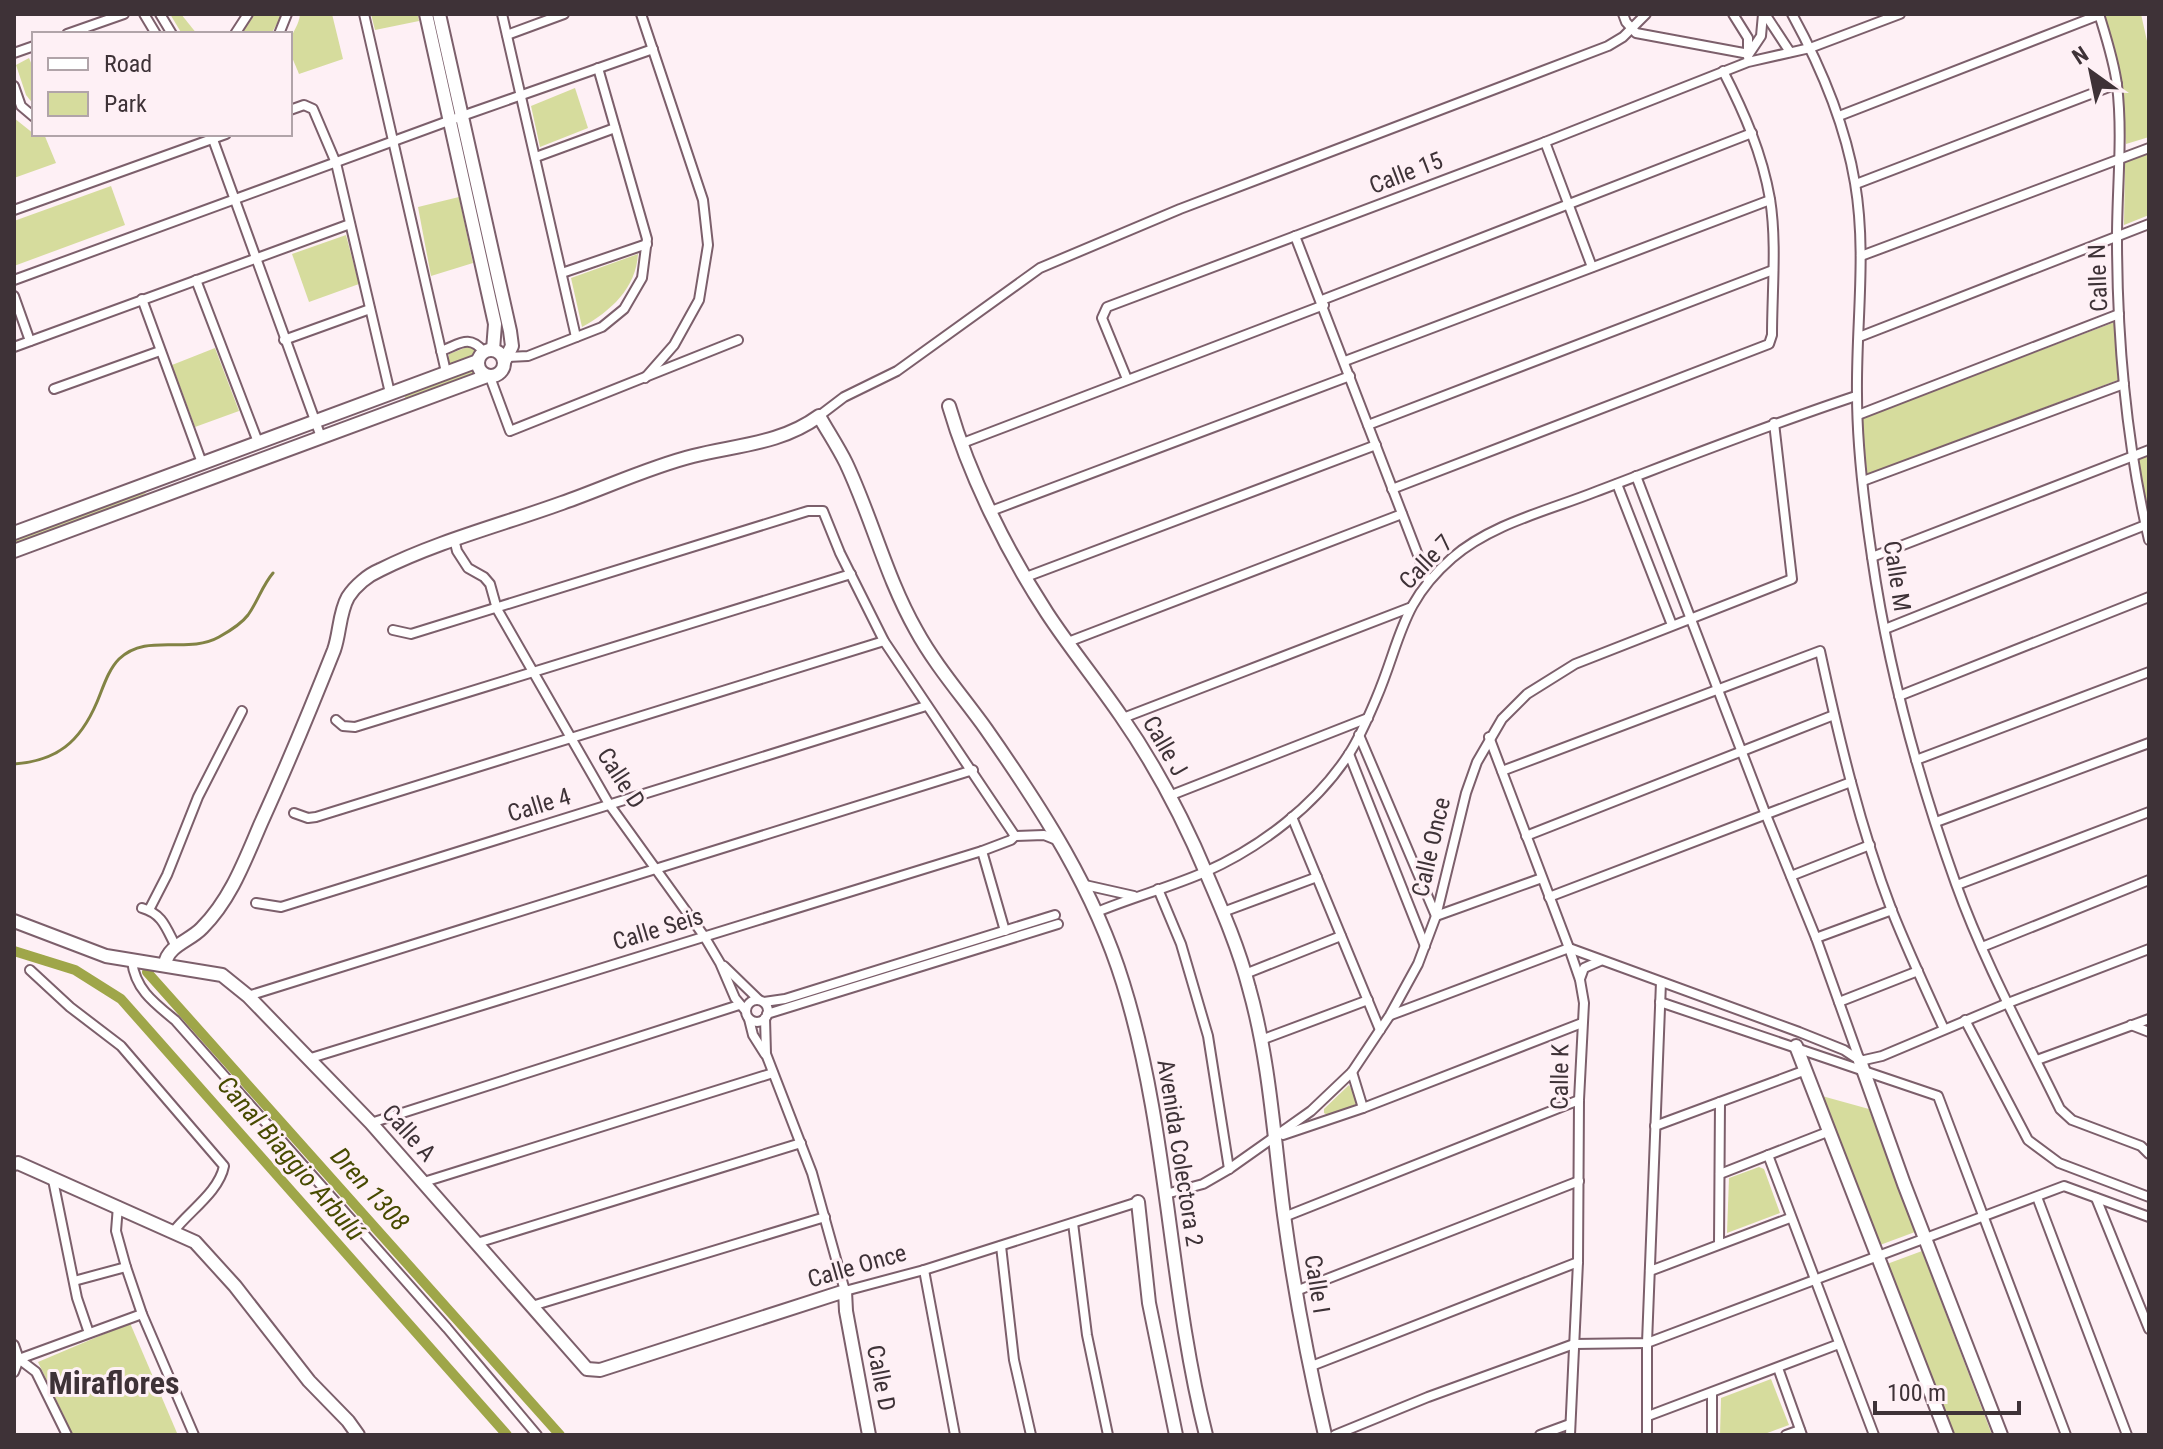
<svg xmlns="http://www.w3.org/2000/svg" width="2163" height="1449" font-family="'Roboto Condensed',sans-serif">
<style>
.green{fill:#d6dc9d}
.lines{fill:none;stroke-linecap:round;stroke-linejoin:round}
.stream{stroke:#828344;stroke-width:3}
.canal{stroke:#9fa649;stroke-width:10}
.street-casing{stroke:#7c5f6b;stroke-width:12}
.secondary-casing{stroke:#7c5f6b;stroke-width:16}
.street{stroke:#fff;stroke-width:8}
.secondary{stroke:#fff;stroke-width:12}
.labels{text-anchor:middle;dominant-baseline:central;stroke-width:6;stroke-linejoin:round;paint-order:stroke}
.street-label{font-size:24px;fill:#3e3237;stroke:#fef0f5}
.water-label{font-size:26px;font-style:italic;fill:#474a00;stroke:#fef0f5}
.district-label{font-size:32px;font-weight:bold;fill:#3e3237;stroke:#fef0f5}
</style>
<rect width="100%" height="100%" fill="#fef0f5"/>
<g class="green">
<polygon points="170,14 181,14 197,34 182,34"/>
<polygon points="255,14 281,14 281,17 271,34 241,34"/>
<path d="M300 14H332L343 59 299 74C296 65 287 50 290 40 293 31 299 25 300 14Z"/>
<polygon points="371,14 418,14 419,21 375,30"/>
<polygon points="2105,14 2141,14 2149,50 2149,137 2126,144 2122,88"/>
<polygon points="29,58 34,70 34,105 26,95 16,65"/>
<polygon points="575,88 588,128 540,147 531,106"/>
<polygon points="14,118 34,134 44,134 56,163 14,178"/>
<polygon points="2149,154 2149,215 2124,225 2125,162"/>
<polygon points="111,186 125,225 14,266 14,221"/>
<polygon points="459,197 473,263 431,276 418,207"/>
<polygon points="346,235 359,284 309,302 292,254"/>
<path d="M638 254C636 288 611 311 582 327L571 278Z"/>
<polygon points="2115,322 2118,380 1867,474 1862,418"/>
<polygon points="470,346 477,351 475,356 451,365 448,362 449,354"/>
<polygon points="215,348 239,411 195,427 172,365"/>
<polygon points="476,368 478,373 406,402 404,393"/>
<polygon points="2149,455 2149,517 2138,459"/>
<polygon points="145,490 146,493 129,504 14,547 14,537"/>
<polygon points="1349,1085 1357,1100 1356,1104 1329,1116 1324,1113 1324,1109"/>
<polygon points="1822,1096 1869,1109 1915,1232 1880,1245"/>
<polygon points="1759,1167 1764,1169 1780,1213 1727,1233 1729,1178"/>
<polygon points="1922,1251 1992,1435 1952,1435 1887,1264"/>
<polygon points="130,1323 177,1433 73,1435 38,1362"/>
<polygon points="1771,1379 1789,1425 1762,1435 1720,1435 1721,1398"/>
</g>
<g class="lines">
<path class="stream" d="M14 764C57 761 80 742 97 702 103 688 108 670 119 659 147 632 187 655 219 637 228 632 242 623 248 615 258 601 262 586 273 573"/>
<g class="canal">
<polyline points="14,951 75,970 121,999 507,1435"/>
<polyline points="147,972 560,1435"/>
</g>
<defs>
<g id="street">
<polyline points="144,14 156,34"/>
<polyline points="160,14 172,34"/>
<polyline points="364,14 446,372"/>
<polyline points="502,14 576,337"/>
<polyline points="641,14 703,200 708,245 699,300 674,345 645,378"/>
<polyline points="1623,14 1626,22 1636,33 1749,54 1761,36 1763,14"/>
<polyline points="1733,14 1748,38 1748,57"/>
<polyline points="1765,14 1790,52"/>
<path d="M1792 14C1821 67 1845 123 1855 183 1867 253 1856 324 1857 394 1857 447 1864 504 1872 557 1888 668 1918 778 1956 884 1984 962 2024 1035 2060 1109L2072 1120 2141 1146 2149 1154"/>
<path d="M2099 14C2106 37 2114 61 2117 85 2123 135 2117 187 2117 237 2117 339 2126 441 2149 540"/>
<polyline points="67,34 124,14"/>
<polyline points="235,34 248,14"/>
<polyline points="279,34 287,14"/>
<polyline points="507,35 564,14"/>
<polyline points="14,53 34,46"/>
<polyline points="14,86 21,106 34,117"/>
<polyline points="290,110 304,105 313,109 336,163 390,393"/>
<polyline points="1839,116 2099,15"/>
<polyline points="211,134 321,437"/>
<polyline points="1545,142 1592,267"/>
<polyline points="536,157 615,128"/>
<polyline points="1856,184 2117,84"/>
<polyline points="14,210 226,134"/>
<polyline points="1295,236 1428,581"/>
<polyline points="1861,256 2149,148"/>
<polyline points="562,273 647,244"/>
<polyline points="14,280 462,116 653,49"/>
<polyline points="196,280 258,442"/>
<polyline points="14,296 30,341"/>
<polyline points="142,299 202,463"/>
<polyline points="1322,300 1752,133"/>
<polyline points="1859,337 2149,224"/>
<polyline points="284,340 370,309"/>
<polyline points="14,347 350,224"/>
<path d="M441 351C460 344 469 334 484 352"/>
<polyline points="507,357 528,356 602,327 624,309 642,278 647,239 598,68"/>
<polyline points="1345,361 1770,200"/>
<polyline points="490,377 510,431 738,340"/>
<polyline points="1127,379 1102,318 1107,307 1545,142 1748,62 1810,48 1900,14"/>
<polyline points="54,389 160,351"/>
<polyline points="1858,415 2119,314"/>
<polyline points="819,416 844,397 897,371 1040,268 1180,209 1608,46 1623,37 1646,14"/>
<polyline points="1368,425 1773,270"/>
<polyline points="960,444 1324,305"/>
<polyline points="1636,476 1766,815 1816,938 1860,1061"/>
<polyline points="1863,481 2124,384"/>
<polyline points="1617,484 1672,625"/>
<path d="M1392 489 1769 344 1772 335C1772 291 1777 243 1770 199 1762 153 1744 112 1723 71"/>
<polyline points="991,511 1350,376"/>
<polyline points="454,539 457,551 468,568 484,577 490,584 497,609 609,804 704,936 720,963 735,998 745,1010"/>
<polyline points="1872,557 2149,450"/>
<polyline points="1026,577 1376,445"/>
<polyline points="1885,629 2148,524"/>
<polyline points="393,630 411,634 808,511 823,511 840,553 884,641 1015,836"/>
<polyline points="1068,642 1402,514"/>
<polyline points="1899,696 2149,597"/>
<polyline points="1123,718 1409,608"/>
<polyline points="336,720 343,726 355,727 851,574"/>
<polyline points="1359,735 1436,916 1542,878"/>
<polyline points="1489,737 1569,948 1580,980 1584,1003 1579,1100 1578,1262 1570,1435"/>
<polyline points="1349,754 1425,946"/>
<polyline points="1916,760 2149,672"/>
<path d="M1502 771 1820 651C1839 739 1860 827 1892 911 1908 951 1926 990 1944 1029"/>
<polyline points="1169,796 1368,718"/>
<polyline points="294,813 308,818 316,817 884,641"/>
<polyline points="1292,817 1380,1030"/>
<polyline points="1936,822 2149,743"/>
<polyline points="1526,836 1834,715"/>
<polyline points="982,851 1005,931"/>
<polyline points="1791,876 1870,845"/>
<polyline points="1085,885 1134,896"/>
<polyline points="1957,885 2149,812"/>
<polyline points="1158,889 1181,944 1208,1036 1229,1169"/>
<polyline points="1549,897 1851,782"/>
<polyline points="256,903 281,907 926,706"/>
<path d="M142 908C163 914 166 928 176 947"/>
<polyline points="149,910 167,875 198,797 242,711"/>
<path d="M1097 912C1133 897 1171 887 1205 872 1261 847 1316 805 1349 754 1360 737 1368 718 1376 699 1401 641 1400 603 1452 558 1491 524 1547 511 1595 492 1682 459 1768 425 1856 396"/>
<polyline points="1223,912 1317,877"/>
<polyline points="1816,938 1892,910"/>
<polyline points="1982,947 2149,880"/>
<path d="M132 961C135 989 154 1003 175 1020L447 1328 537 1435"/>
<polyline points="724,966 759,1000"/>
<path d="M30 970 70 1007 121 1046 224 1166C219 1192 188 1212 173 1232"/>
<polyline points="1245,974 1341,936"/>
<polyline points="1580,979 1584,968 1600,961"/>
<polyline points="248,996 973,770"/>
<circle cx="757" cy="1011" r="11"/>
<polyline points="764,1002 785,999 1055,915"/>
<polyline points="1660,1002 1938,1096 2066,1435"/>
<polyline points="1839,1002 1918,971"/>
<polyline points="767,1014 1058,924"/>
<polyline points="1391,1015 1569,948 1799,1032 1844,1050 1859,1060"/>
<polyline points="765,1018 766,1054 812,1173 845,1291 924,1270 1138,1202"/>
<polyline points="749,1019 753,1035 765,1054"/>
<polyline points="1965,1020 2028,1140 2059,1163 2149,1197"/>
<polyline points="2131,1025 2149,1032"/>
<polyline points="1261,1040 1368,1000"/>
<polyline points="311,1058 982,851 1011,840 1015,836 1044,835 1059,841"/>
<polyline points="2037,1060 2149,1019"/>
<polyline points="1860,1061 1882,1056 2008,1003 2149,949"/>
<polyline points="1352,1072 1363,1108"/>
<polyline points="371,1123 739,1005"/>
<polyline points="1655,1126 1806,1070"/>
<polyline points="1283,1135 1363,1108 1582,1023"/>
<polyline points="1768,1155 1874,1435"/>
<polyline points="1720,1174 1830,1131"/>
<polyline points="53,1180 77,1298 89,1333"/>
<polyline points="424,1182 773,1073"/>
<polyline points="1166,1194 1203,1184 1229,1169 1311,1111 1352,1072 1390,1015 1418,964 1436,916 1466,793 1477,762 1502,719 1527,694 1575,664 1792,579 1774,423"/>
<polyline points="2037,1197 2127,1435"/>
<polyline points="2096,1198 2149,1329"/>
<polyline points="118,1206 116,1231 126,1267 142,1314 194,1435"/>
<polyline points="1284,1217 1579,1100"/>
<polyline points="1073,1223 1087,1335 1108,1435"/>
<polyline points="477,1243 801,1143"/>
<polyline points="1719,1243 1720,1102"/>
<polyline points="1001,1246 1014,1360 1031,1435"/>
<polyline points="924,1270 955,1435"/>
<polyline points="1650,1271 1790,1218"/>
<polyline points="74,1281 126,1267"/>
<polyline points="1296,1291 1579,1181"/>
<polyline points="532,1306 825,1217"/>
<polyline points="14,1345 19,1359 14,1372"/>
<polyline points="19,1359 142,1314"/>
<polyline points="19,1359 36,1372 67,1435"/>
<polyline points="1309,1367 1578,1262"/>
<polyline points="1778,1368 1802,1435"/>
<polyline points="1648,1416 1839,1344"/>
<polyline points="1335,1435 1428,1397 1574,1344 1647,1343 2064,1186 2149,1217"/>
<polyline points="1540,1435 1570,1424"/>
<polyline points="1647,1435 1647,1343 1661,982"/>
<polyline points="1712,1435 1712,1393"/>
<polyline points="1786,1435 1800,1430"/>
</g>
<g id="secondary">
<polyline points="426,14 495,324 493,350"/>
<polyline points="439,14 510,331 512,346 504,362"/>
<circle cx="491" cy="363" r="13"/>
<path d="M949 406C969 475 1007 552 1047 613 1070 648 1097 681 1121 716 1155 765 1184 820 1207 875 1223 912 1239 949 1249 988 1270 1062 1274 1140 1284 1215 1294 1289 1308 1362 1325 1435"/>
<polyline points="14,533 478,361"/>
<polyline points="14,551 487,376"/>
<polyline points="14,921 106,956 222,975 248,996 371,1123 587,1369 600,1370 845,1291 846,1311 869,1435"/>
<path d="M165 964C168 945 190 941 202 928 231 899 245 860 261 823 287 766 311 708 334 650 340 633 339 613 348 597 355 586 368 575 380 570 438 541 501 525 562 503 605 488 649 467 693 456 736 445 781 444 819 416 828 432 838 447 846 463 872 518 886 577 916 630 935 665 963 697 986 729 1042 809 1094 889 1123 983 1169 1130 1168 1286 1206 1435"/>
<polyline points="1796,1046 1947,1435"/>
<polyline points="1860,1061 1904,1184 2001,1435"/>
<polyline points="14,1164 18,1163 195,1242 235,1286 309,1381 348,1421 358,1435"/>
<polyline points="1138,1202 1149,1303 1176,1435"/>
</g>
</defs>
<use href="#street" class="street-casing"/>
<use href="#secondary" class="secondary-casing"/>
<use href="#street" class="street"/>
<use href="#secondary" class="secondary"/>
</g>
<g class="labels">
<g class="street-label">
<text transform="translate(1406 173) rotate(-21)">Calle 15</text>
<text transform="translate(2098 278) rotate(-92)">Calle N</text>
<text transform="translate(1426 562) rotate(-46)">Calle 7</text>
<text transform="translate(1897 576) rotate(81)">Calle M</text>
<text transform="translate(1165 746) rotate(60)">Calle J</text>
<text transform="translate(621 778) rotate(57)">Calle D</text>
<text transform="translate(539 805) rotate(-17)">Calle 4</text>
<text transform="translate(1431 847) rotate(-77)">Calle Once</text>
<text transform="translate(658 929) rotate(-17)">Calle Seis</text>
<text transform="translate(1560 1077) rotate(-89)">Calle K</text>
<text transform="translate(409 1133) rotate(48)">Calle A</text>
<text transform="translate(1180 1153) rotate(81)">Avenida Colectora 2</text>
<text transform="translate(857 1266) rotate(-16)">Calle Once</text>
<text transform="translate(1317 1284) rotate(81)">Calle I</text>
<text transform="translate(881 1378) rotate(79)">Calle D</text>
</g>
<g class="water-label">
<text transform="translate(291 1158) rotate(49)">Canal Biaggio Arbulú</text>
<text transform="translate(370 1189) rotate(48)">Dren 1308</text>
</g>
<g class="district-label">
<text x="114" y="1383">Miraflores</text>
</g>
</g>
<rect width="2163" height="1449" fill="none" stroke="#3e3237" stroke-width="32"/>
<rect x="32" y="32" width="260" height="104" fill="#fef0f5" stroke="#b1a4a9" stroke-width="2"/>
<rect x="48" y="58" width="40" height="12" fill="#ffffff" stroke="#b1a4a9" stroke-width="2"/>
<text x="104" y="72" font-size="24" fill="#3e3237">Road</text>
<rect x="48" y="92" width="40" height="24" fill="#d6dc9d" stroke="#b1a4a9" stroke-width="2"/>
<text x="104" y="112" font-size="24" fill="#3e3237">Park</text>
<g transform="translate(2091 72) rotate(327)" stroke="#fef0f5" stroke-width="6" paint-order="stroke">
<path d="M0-6L14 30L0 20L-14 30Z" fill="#3e3237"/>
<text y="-12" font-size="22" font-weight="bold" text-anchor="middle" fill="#3e3237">N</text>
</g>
<path d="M1875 1401v12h144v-12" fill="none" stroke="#3e3237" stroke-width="4"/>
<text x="1887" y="1401" font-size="24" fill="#3e3237" stroke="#fef0f5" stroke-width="6" paint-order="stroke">100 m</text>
</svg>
